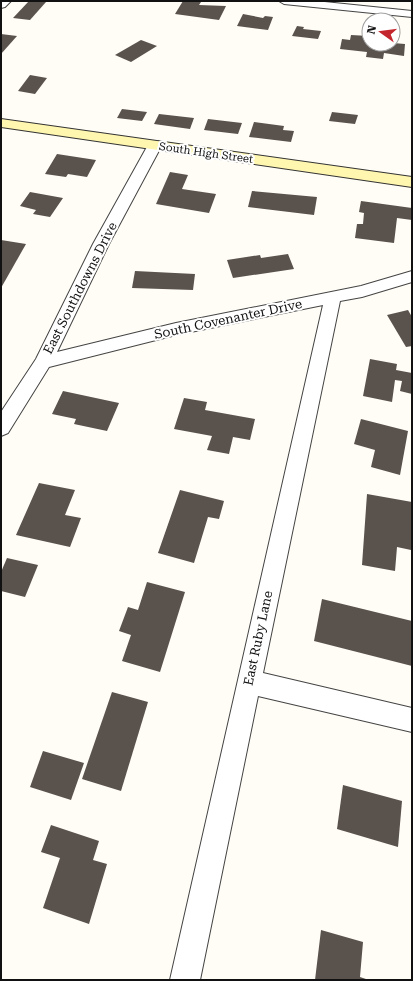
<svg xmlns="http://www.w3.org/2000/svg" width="413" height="981" font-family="'Roboto Serif',serif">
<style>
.building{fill:#5a524d}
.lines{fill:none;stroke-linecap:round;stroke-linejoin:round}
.street-casing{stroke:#444;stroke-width:2}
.secondary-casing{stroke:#333;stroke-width:2}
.street{fill:#fff;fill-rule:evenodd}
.secondary{fill:#fff6b0;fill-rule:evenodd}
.labels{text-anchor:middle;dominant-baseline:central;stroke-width:4;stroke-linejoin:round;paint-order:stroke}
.far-street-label{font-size:11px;fill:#111;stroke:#fff}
.street-label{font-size:13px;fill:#111;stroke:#fff}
</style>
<rect width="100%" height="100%" fill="#fffdf5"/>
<g class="building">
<polygon points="29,1 46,2 30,20 13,18"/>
<polygon points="183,1 201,2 199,5 226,6 219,20 175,14"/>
<polygon points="243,14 263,18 265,16 273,17 268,30 237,26"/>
<polygon points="297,26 304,27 303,29 321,31 318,39 292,36"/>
<polygon points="1,34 17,36 1,54"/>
<polygon points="351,35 369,36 369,44 393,44 393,43 405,44 404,56 384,53 383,59 366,57 367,52 340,49 342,39 350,40"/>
<polygon points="141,40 157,46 131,62 115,55"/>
<polygon points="30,75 47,78 35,94 18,91"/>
<polygon points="122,109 147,112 142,121 117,118"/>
<polygon points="332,112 358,115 355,124 329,121"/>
<polygon points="159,114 194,118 190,129 154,124"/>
<polygon points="208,119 242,123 238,134 204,130"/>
<polygon points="254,122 284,126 283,130 294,131 291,142 249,137"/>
<polygon points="57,154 96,160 87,177 68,174 66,177 45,174"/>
<polygon points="170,172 188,175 182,189 216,194 209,213 156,204"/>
<polygon points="252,191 317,197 314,215 248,207"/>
<polygon points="30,192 63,198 50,217 33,214 36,210 20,206"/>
<polygon points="361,201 412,208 412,220 397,218 394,243 355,238 357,224 363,224 364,213 359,212"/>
<polygon points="1,240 26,244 1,288"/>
<polygon points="288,254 294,269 233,278 227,260 260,255 261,258"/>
<polygon points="135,271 195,274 193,290 132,288"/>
<polygon points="408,310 412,317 412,346 406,347 387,315"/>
<polygon points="370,359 397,364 396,370 412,373 412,394 400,391 402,381 395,380 392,402 363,396"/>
<polygon points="63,391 119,403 107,431 74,424 76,419 52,414"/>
<polygon points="184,398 207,402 205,410 255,419 250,440 233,437 229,454 207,450 212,436 174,429"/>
<polygon points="361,419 408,431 400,475 371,467 375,450 354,444"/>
<polygon points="39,483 75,490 65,515 81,518 70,547 16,535"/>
<polygon points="180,490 224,501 219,519 208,517 194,563 158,553"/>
<polygon points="367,494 412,502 411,550 397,547 395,571 362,565"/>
<polygon points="7,558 38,565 25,597 1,591 1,572"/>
<polygon points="147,582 185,592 160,672 122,661 131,635 119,631 128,607 138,610"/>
<polygon points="322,599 412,621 412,666 314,641"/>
<polygon points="112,692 148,702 121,791 82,779"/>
<polygon points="43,751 84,763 71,800 30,787"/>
<polygon points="343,785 402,801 398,847 337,829"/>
<polygon points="51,825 99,841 93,860 107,864 89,924 43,908 60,858 41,852"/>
<polygon points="321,930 363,942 360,977 369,980 315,980"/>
</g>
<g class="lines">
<defs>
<g id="street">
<polygon points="1,1 11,1 5,7 1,8"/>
<polygon points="279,1 315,1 412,11 412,17 284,4"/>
<polygon points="155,141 160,142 162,145 109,244 57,352 176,323 361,286 412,271 412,282 362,297 340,301 263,673 412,708 412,732 258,696 200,980 170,980 323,305 176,335 49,367 8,433 1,436 1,412 36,359 93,244 148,145 150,142"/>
</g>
<polygon id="secondary" points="1,119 412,177 412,187 1,127"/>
</defs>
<use href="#street" class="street-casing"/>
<use href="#secondary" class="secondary-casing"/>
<use href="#street" class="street"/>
<use href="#secondary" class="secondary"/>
</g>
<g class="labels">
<g class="far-street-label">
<text transform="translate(206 153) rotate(8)">South High Street</text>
</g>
<g class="street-label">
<text transform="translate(80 288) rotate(-63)">East Southdowns Drive</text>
<text transform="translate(228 319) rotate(-12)">South Covenanter Drive</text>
<text transform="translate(258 638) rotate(-78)">East Ruby Lane</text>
</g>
</g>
<rect width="413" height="981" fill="none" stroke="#111111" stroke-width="4"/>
<g transform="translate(381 32) rotate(284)"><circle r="19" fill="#ffffff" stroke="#a0a0a0"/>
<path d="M0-3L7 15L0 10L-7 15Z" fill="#c4262e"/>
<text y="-6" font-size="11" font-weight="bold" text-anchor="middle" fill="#111111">N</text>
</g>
</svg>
